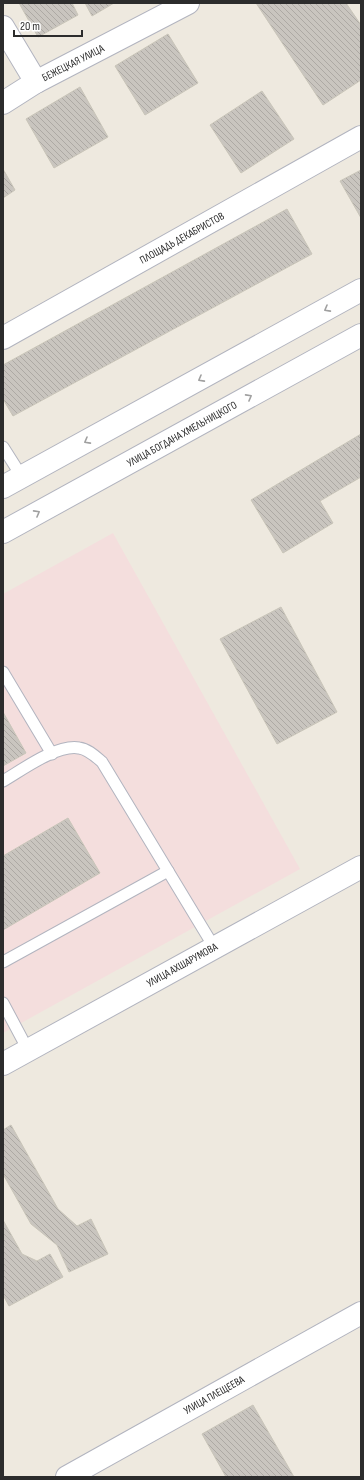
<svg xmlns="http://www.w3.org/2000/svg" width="364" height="1480" font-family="'Sofia Sans Condensed',sans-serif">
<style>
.medical{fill:#f4dedd}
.building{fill:url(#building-back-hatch);stroke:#c9c5b9}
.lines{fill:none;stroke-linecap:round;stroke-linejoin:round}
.service-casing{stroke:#b2b4bf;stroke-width:13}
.minor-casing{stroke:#b2b4bf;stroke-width:24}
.tertiary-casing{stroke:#b2b4bf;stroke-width:24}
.service{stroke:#fff;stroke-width:11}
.minor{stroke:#fff;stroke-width:22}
.tertiary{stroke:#fff;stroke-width:22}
.oneway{stroke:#a0a0a0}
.labels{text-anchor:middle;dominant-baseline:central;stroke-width:4;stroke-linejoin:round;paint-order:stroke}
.street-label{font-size:11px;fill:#2c2c2c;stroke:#fff}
</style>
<defs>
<pattern id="building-back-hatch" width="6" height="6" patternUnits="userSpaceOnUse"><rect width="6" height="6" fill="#c9c5bf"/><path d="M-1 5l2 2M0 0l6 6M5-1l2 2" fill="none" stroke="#ada9a4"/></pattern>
</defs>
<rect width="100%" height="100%" fill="#eee9df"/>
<polygon class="medical" points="113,533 300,869 3,1033 3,594"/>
<g class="building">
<polygon points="19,3 72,3 78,15 38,37"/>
<polygon points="85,3 114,3 92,16"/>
<polygon points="256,3 346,3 361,25 361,80 323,105"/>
<polygon points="168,34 198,83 145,115 115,66"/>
<polygon points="80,87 108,137 54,168 26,119"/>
<polygon points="262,91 294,139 241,173 210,125"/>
<polygon points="3,169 15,190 3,198"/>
<polygon points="361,170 361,218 340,181"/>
<polygon points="287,209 312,254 13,416 3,399 3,365"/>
<polygon points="361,434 361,477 320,501 333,523 283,553 251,500"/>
<polygon points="281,607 337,712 277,744 220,639"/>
<polygon points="3,712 26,753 3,766"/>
<polygon points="68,818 100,873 3,930 3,856"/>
<polygon points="11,1125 58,1209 77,1226 91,1219 108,1254 69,1272 57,1245 31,1224 3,1174 3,1130"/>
<polygon points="3,1220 22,1254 37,1261 50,1254 63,1277 9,1306 3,1295"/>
<polygon points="253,1405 294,1477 226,1477 202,1434"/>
</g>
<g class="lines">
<defs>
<g id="service">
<polyline points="3,447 22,477"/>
<polyline points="3,672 52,754"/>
<path d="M3 781C22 770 57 744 79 748 88 749 95 756 102 762L214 947"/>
<polyline points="3,962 168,871"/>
<polyline points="3,1003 28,1050"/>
</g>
<g id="minor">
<polyline points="3,27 36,82"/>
<polyline points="3,103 36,82 188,3"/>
<polyline points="3,338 361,137"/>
<polyline points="3,487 361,290"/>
<polyline points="3,532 361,335"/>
<polyline points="67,1477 361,1313"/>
</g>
<polyline id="tertiary" points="3,1064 361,867"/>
</defs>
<use href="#service" class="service-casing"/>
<use href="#minor" class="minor-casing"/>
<use href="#tertiary" class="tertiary-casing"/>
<use href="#service" class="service"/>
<use href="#minor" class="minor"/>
<use href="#tertiary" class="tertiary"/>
</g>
<defs><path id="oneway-chevron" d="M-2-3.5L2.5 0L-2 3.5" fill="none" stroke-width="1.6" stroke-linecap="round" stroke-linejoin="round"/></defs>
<g class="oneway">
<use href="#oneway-chevron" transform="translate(327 309) rotate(151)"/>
<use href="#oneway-chevron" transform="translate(201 379) rotate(151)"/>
<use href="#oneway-chevron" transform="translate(249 397) rotate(-29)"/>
<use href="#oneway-chevron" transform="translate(87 441) rotate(151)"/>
<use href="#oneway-chevron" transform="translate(37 513) rotate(-29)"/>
</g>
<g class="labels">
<g class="street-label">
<text transform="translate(73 63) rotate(-27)">БЕЖЕЦКАЯ УЛИЦА</text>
<text transform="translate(182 238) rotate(-29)">ПЛОЩАДЬ ДЕКАБРИСТОВ</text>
<text transform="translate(182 434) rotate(-29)">УЛИЦА БОГДАНА ХМЕЛЬНИЦКОГО</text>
<text transform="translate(182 965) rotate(-29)">УЛИЦА АХШАРУМОВА</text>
<text transform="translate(214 1395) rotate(-29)">УЛИЦА ПЛЕЩЕЕВА</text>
</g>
</g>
<rect width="364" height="1480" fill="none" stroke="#2c2c2c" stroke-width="8"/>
<path d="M14 30v6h68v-6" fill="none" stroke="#2c2c2c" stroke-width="2"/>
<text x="20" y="30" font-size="12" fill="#2c2c2c" stroke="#ffffff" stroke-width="3" paint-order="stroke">20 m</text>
</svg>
